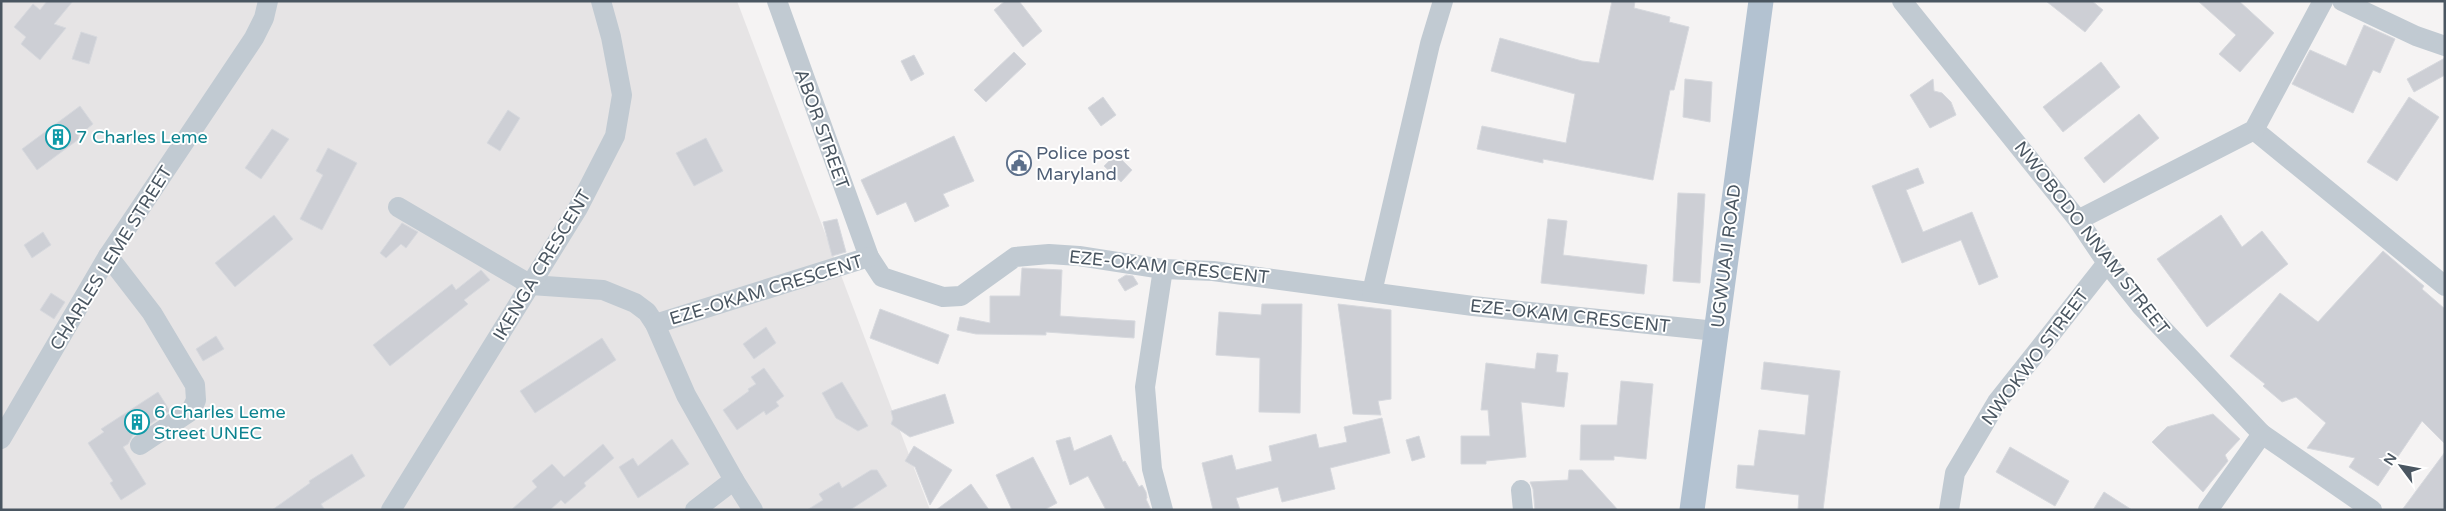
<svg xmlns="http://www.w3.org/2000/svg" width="2446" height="511" font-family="'Varela Round',sans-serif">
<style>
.education{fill:#e6e4e5}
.building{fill:#cdcfd5;stroke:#d7d9de}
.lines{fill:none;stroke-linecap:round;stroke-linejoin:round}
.minor{stroke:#c1cad2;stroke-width:20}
.major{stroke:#b3c2d1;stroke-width:25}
.labels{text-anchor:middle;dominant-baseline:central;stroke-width:4;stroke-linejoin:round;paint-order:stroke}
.street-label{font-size:18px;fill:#4a5661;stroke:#fff}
.culture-label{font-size:18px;fill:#0d838f;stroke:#fff;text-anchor:start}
.service-label{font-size:18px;fill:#4e5e75;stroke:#fff;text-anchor:start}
</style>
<rect width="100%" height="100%" fill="#f5f3f3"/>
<polygon class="education" points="1,1 737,1 930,510 1,510"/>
<g class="building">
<polygon points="47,1 73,1 54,24 66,28 40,60 21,44 26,37 14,27 33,4 40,10"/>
<polygon points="1005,1 1019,1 1042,31 1023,47 994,10"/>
<polygon points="1612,1 1635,1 1634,8 1670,17 1669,22 1689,27 1674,90 1670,90 1653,180 1543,159 1543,163 1477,149 1482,126 1566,143 1575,94 1491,71 1500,38 1582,61 1599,63"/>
<polygon points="2046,1 2092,1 2103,10 2085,32"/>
<polygon points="2198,1 2239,1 2274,33 2240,72 2219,54 2236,35"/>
<polygon points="2364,25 2395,39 2380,73 2373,70 2353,113 2292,84 2310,50 2346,66"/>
<polygon points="81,32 97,37 89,64 72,59"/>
<polygon points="1014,52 1026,64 986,102 974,90"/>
<polygon points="914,55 924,74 911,81 901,61"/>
<polygon points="2445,58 2445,75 2414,92 2407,79"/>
<polygon points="2101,62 2120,87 2063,132 2043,107"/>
<polygon points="1685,79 1712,82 1710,122 1683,117"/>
<polygon points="1933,79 1934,91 1942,93 1951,102 1956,115 1930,128 1910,95"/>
<polygon points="1103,97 1116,115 1101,126 1088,108"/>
<polygon points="2409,97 2439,117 2397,181 2367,162"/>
<polygon points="80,106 93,124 78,136 79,139 37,170 22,149"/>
<polygon points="508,110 520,118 500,151 487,143"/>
<polygon points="2139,114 2159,138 2104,183 2084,158"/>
<polygon points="272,129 289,139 261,179 245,168"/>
<polygon points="954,136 974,181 943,194 949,206 915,222 906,202 877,215 861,180"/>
<polygon points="706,138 723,171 694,186 676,153"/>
<polygon points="328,148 357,163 322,230 300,219 323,175 316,171"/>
<polygon points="1116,154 1132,170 1121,182 1104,166"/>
<polygon points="1918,168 1924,183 1906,190 1923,232 1972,212 1998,277 1979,285 1961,240 1902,263 1872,186"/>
<polygon points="1678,193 1705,194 1700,283 1673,281"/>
<polygon points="274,215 293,239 235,287 215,263"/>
<polygon points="2221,215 2242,247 2262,231 2288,264 2207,327 2157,259"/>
<polygon points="837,219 846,252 832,256 823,222"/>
<polygon points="1548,219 1567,221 1563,255 1647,265 1644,294 1541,283"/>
<polygon points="402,223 418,232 406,248 401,244 386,258 380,253"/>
<polygon points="43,232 51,245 32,258 24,245"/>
<polygon points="2383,251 2424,286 2422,289 2445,309 2445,444 2422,421 2378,486 2349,467 2355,458 2307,448 2326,423 2296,397 2282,402 2263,386 2265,384 2230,356 2280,293 2318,322"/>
<polygon points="1022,268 1062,270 1060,316 1135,321 1134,338 1046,332 1046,335 976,334 957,330 960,317 990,323 990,296 1020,296"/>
<polygon points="481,270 490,280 464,300 468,304 390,366 373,345 452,284 456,290"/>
<polygon points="1126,275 1133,276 1138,284 1125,291 1118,280"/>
<polygon points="51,293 65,302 54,319 40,310"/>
<polygon points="1262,304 1302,304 1300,413 1259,412 1260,358 1216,355 1219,312 1261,315"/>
<polygon points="1338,304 1391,310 1391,399 1378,401 1381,415 1353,414"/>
<polygon points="880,309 949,335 938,364 870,338"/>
<polygon points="766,327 776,343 754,359 743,344"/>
<polygon points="216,336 224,349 203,361 196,349"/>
<polygon points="602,338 616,360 535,413 520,391"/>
<polygon points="1537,353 1558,355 1556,372 1568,373 1564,407 1521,402 1526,457 1486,461 1486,464 1461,464 1461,436 1490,436 1488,410 1481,410 1486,363 1535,369"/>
<polygon points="1764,362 1840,371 1823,510 1798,510 1799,495 1736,488 1738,465 1754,466 1759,430 1805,435 1809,395 1761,389"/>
<polygon points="764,368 784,396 776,402 779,406 766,415 764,411 737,430 723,410 749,391 748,389 756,384 751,377"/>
<polygon points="1621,381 1653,384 1646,459 1614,456 1614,460 1580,460 1581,425 1617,425"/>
<polygon points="842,382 868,426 858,431 836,418 822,393"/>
<polygon points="158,392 170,411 133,435 128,444 123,447 146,484 121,500 110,483 113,481 88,443 104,432 101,429"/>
<polygon points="945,394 954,423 910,437 891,424 893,419 891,411"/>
<polygon points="2213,414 2240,439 2225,455 2228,461 2203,492 2152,442 2167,427"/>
<polygon points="1382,418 1390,453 1330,468 1335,489 1282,502 1278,487 1236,498 1240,510 1213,510 1202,463 1232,455 1236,470 1272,461 1269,446 1316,434 1319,448 1347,442 1344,427"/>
<polygon points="1111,435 1123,462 1125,461 1139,487 1142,485 1146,492 1147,498 1146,499 1151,510 1106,510 1088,476 1070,485 1056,441 1070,437 1074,451"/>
<polygon points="1419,436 1425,457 1412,461 1406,440"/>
<polygon points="672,439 689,464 638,498 619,467 633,458 638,466"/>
<polygon points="603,444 614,458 584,483 586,486 565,504 561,500 550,510 511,510 537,487 532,481 552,464 564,477"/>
<polygon points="914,446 952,470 930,505 915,467 905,461"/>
<polygon points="2010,447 2069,481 2055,506 1996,472"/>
<polygon points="2445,452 2445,510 2402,510"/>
<polygon points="352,454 365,476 321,504 325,510 272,510 310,483 309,481"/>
<polygon points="1033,457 1057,503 1044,510 1012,510 996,475"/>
<polygon points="871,470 877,470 887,486 850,510 807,510 823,500 819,494 839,482 842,488"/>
<polygon points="1569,470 1582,470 1618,510 1535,510 1533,489 1530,482 1568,480"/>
<polygon points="971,484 989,510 936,510"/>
<polygon points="2104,492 2132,510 2093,510"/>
</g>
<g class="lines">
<g class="minor">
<polyline points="777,1 869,257 882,277 943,297 961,296 1015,257 1049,254 1079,256 1163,269 1213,271 1473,306 1716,331"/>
<polyline points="1902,1 2078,220 2107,263 2142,307 2262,434 2372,510"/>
<polyline points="2342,1 2416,36 2445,46"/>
<polyline points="2254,130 2445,286"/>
<polyline points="398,207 531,285 603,290 635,303 647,312 655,324 686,395 734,480 753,510"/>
<polyline points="2078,220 2254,130 2323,1"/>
<polyline points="108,256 152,313 195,385 196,400 191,411 140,445"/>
<polyline points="1163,269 1145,387 1152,469 1163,510"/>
<polyline points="1372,292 1430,44 1443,1"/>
<polyline points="655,324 869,257"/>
<polyline points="1,439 108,256 254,38 264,18 268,1"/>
<polyline points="1521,490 1523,510"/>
<polyline points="391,510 578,208 615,136 622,95 611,37 601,1"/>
<polyline points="695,510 734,480"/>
<polyline points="1949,510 1955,473 1997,402 2107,263"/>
<polyline points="2208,510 2262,434"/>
</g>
<polyline class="major" points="1692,510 1761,1"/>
</g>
<defs>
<symbol id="building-ring" viewBox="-11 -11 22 22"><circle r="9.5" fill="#fff" stroke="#0f9aa8" stroke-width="1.5"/><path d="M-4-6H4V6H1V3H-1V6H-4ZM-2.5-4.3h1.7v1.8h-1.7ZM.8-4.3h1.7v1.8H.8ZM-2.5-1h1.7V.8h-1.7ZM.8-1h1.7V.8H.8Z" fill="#0f9aa8"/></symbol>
<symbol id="civic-ring" viewBox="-11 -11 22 22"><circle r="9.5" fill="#fff" stroke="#5c6f8a" stroke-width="1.5"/><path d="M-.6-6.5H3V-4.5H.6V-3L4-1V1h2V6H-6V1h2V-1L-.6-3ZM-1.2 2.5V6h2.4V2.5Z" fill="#5c6f8a"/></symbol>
</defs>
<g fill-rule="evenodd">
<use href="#building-ring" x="44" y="123" width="28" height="28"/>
<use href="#civic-ring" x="1005" y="149" width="28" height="28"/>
<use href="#building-ring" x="123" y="408" width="28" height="28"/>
</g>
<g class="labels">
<g class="street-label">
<text transform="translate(822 129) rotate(70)">ABOR STREET</text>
<text transform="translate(2092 238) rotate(52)">NWOBODO NNAM STREET</text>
<text transform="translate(1726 256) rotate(-83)">UGWUAJI ROAD</text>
<text transform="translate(111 258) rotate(-58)">CHARLES LEME STREET</text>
<text transform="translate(542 265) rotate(-59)">IKENGA CRESCENT</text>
<text transform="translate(1169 267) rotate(6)">EZE-OKAM CRESCENT</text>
<text transform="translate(766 290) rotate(-17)">EZE-OKAM CRESCENT</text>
<text transform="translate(1570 316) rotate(6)">EZE-OKAM CRESCENT</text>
<text transform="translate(2035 357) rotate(-53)">NWOKWO STREET</text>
</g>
<g class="culture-label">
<text x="76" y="137">7 Charles Leme</text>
<text x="154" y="412">6 Charles Leme<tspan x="154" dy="21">Street UNEC</tspan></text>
</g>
<g class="service-label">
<text x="1036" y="153">Police post<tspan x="1036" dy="21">Maryland</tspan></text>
</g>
</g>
<rect width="2446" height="511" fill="none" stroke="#4a5661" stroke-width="5"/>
<g transform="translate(2401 466) rotate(302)" stroke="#ffffff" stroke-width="4" paint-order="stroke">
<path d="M0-4L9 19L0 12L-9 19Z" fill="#4a5661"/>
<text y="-8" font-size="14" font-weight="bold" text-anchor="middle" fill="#4a5661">N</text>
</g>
</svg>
